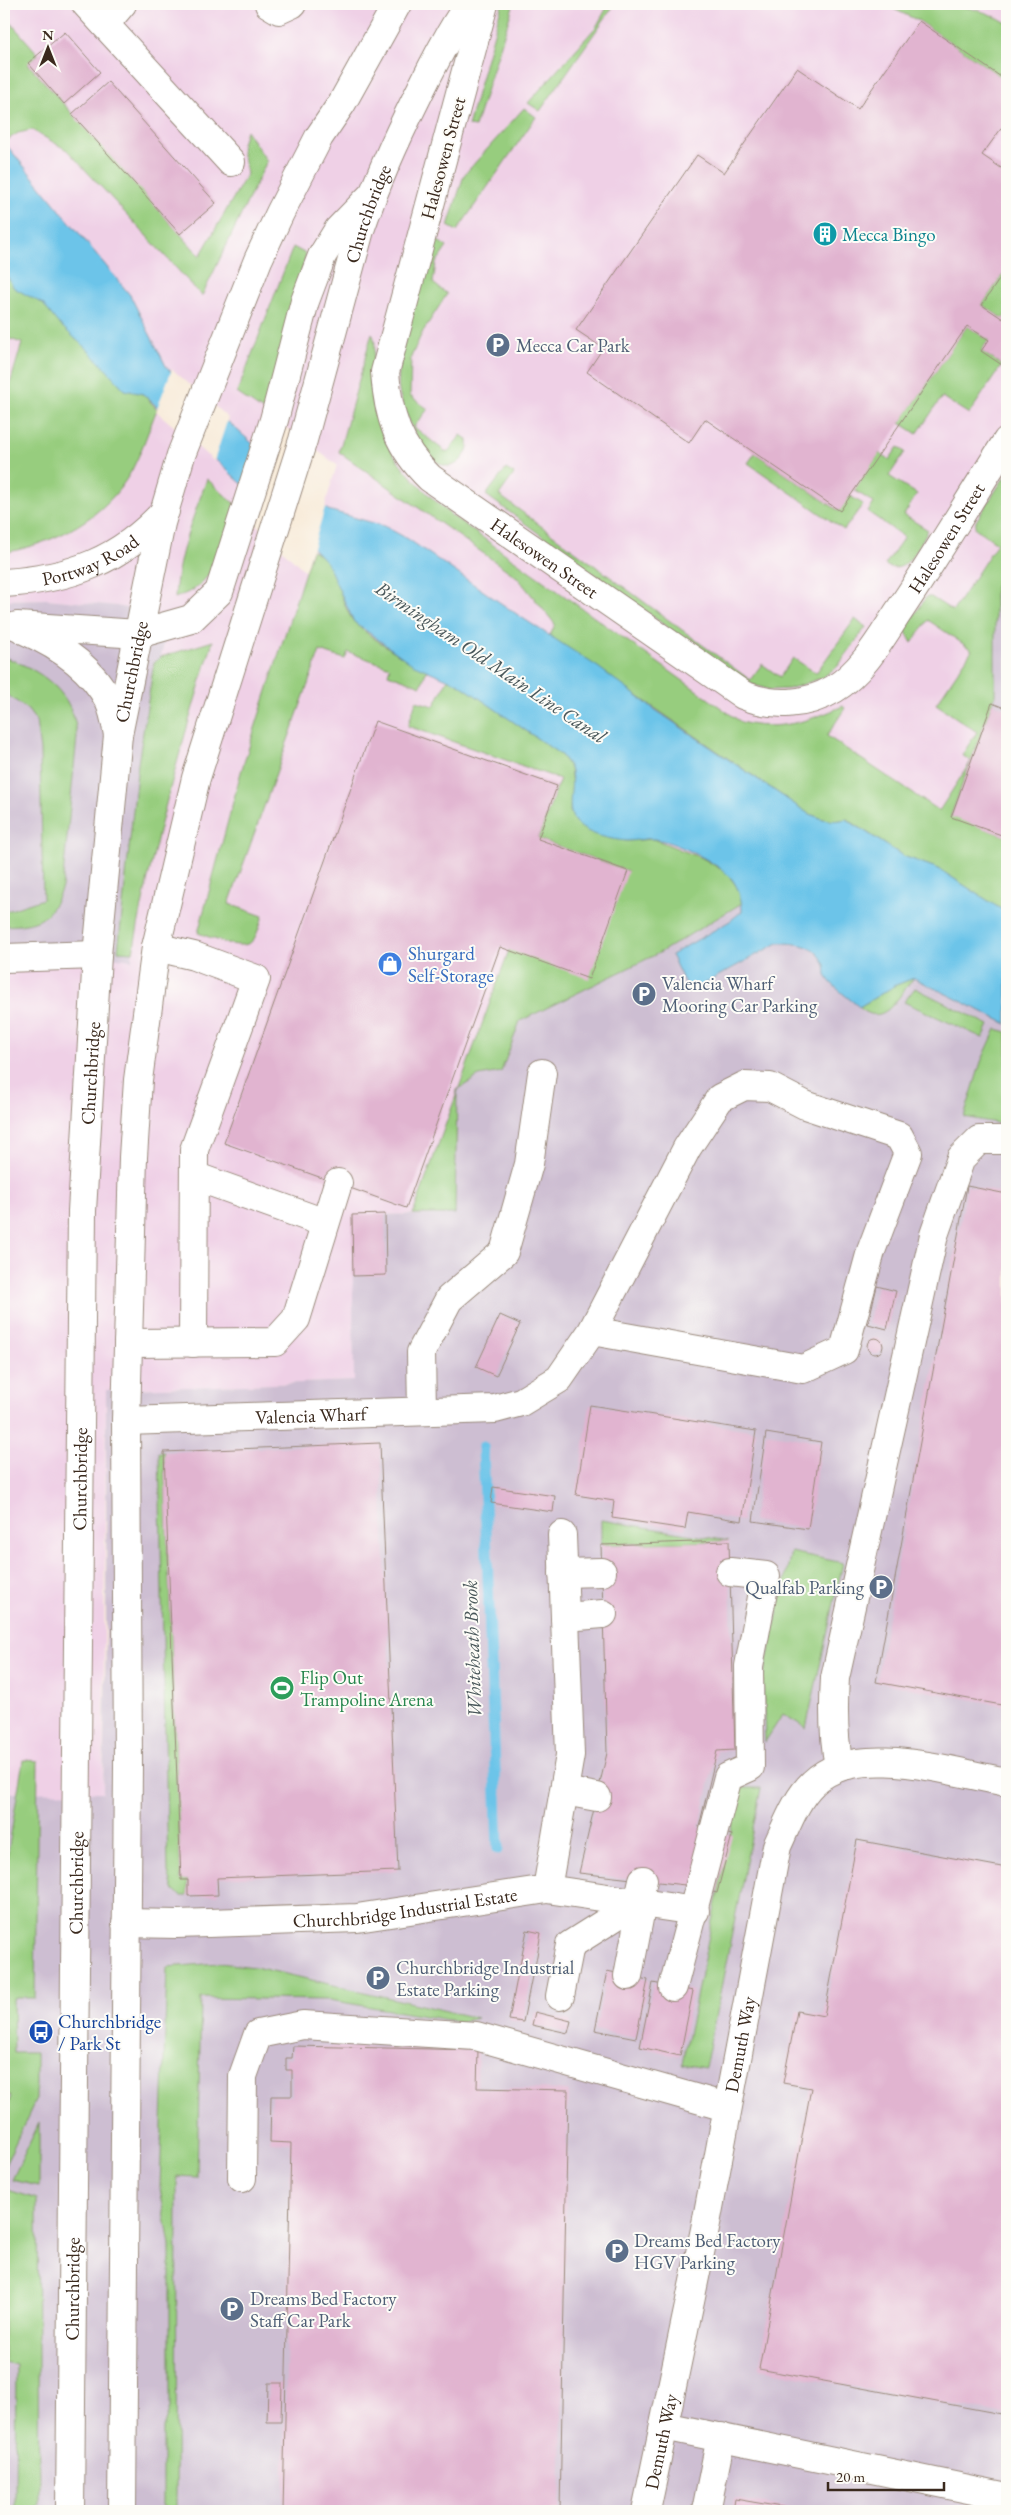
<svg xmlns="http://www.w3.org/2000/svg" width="1011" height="2515" font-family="'EB Garamond',serif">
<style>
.built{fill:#efd0e6;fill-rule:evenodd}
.industrial{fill:#cdbed2}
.green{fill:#97cd7e;stroke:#697c4e}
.water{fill:#6cc4e9;stroke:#547784}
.pier{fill:#f8ebd9}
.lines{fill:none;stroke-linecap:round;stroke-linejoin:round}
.stream{stroke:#6cc4e9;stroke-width:11}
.building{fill:#e1b4d0}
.minor-casing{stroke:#9a8a7c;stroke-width:30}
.major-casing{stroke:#9a8a7c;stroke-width:30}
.minor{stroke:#fff;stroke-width:28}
.major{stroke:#fff;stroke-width:28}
.labels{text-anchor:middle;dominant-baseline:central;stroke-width:4;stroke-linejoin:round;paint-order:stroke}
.street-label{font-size:19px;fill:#3b2a1e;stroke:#fdfcf7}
.culture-label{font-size:19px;fill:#0d838f;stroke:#fdfcf7;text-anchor:start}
.service-label{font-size:19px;fill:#4e5e75;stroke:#fdfcf7;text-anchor:start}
.shop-label{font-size:19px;fill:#366cbe;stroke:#fdfcf7;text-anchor:start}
.leisure-label{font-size:19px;fill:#27864d;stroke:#fdfcf7;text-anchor:start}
.transit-label{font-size:19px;fill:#164399;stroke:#fdfcf7;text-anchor:start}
.water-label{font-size:20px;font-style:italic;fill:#4a585b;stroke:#fdfcf7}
</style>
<rect width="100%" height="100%" fill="#fdfcf7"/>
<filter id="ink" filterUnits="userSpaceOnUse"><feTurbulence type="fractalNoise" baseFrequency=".02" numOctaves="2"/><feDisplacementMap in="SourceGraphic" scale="10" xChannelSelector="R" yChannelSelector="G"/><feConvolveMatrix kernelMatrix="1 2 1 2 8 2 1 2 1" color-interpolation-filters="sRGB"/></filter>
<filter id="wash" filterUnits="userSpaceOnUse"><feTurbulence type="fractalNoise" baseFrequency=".0096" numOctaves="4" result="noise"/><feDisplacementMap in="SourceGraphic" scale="20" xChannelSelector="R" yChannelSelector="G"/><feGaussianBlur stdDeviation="1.12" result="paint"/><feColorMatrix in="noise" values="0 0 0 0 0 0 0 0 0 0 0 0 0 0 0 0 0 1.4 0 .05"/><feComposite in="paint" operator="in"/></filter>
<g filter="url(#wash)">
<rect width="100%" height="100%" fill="#f8ebd9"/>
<path class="built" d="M4 4H1007V518L995 697 945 831 742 903 661 952 455 1214 353 1215 354 1381 106 1390 103 1793H4V958L97 955 132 959 161 657 170 618 117 606 47 599 4 600ZM266 413 337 465 305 571 238 507Z"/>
<g class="industrial">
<polygon points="1007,518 1007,2511 4,2511 4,1793 103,1792 106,1626 106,1390 354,1381 352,1215 455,1214 457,1090 479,1076 501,1072 520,1021 661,952 796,867 945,831 995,698 970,686"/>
<polygon points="47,599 117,606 170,618 161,657 132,960 97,955 4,958 4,600"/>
</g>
<g class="green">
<polygon points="502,4 513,6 475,127 468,126"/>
<polygon points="609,4 615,4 540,111 528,103 596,27"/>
<path d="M883 4C926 4 970 0 1007 23V81L919 21Z"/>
<polygon points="4,15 38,54 28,64 200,256 247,174 241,148 246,130 267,161 202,296 67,150 32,130 18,133 4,142"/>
<polygon points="524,108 536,117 457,231 448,226 464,175"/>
<path d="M434 238 447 247 436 263 433 283 447 294 422 333 411 357 410 396 428 409 414 427 447 453 461 435 468 440C469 449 466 455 460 461 433 486 402 410 399 391 394 359 424 273 434 238Z"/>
<polygon points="293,247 306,254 266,413 237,393"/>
<path d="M4 250 82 337 125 390 143 394 157 409C149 429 142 451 132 470 106 518 55 543 4 553V383L10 384 22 343 4 337Z"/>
<polygon points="1007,268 1007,313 1003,319 982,305"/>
<polygon points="967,326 989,340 981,351 1002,365 969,414 942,397 917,434 900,423"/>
<path d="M372 333C379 346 371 360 371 374 369 439 406 475 451 515L741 722C777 732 809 721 843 706L845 708 827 736 939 811 971 761 962 755 977 732 936 704 972 650 928 620 912 643 905 630 926 597H931L953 611 997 543 975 528 976 521 1007 473V555L995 587V697L992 703 951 816 1007 837V913L939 869 903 856 847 819C830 823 821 819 806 812L550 636 555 624 517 577 339 452Z"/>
<path d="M898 447 905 452 889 476 917 494 904 515 928 530C919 545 906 578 885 565L904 537 868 512 874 503 854 490 879 453 889 460Z"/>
<polygon points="755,453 839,511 850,496 863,504 844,530 748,463"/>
<polygon points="506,469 514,474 499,495 750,680 762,664 780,677 793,658 816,673 855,619 866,627 838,666 822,678 789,689 770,690 741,681 486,495"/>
<path d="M207 479 238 507C227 535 219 572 193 590 188 593 181 595 175 598 177 556 193 518 207 479Z"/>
<path d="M312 550C338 560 339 605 355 623 368 636 410 663 427 669L421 686 388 674 390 667 348 652 345 659 320 651 229 904 263 916C260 923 258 933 254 939 244 954 211 937 198 933L241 772Z"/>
<path d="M213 641C181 744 152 847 133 952L118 951 138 764 154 663 161 657Z"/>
<path d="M4 657C43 671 75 693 77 737L62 887C48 922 40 924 4 926V912L43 899 40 750 36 721 28 710 4 692Z"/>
<polygon points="448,679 459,684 561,755 570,768 572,786 570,811 575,822 584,829 626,841 654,839 704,859 727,873 737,887 742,903 661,952 520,1021 501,1072 479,1076 457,1090 455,1214 413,1214 509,950 628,871 538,839 560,779 408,726 416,701 434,706"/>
<path d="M914 978C898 995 885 1030 859 1007L896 985Z"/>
<polygon points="915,988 989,1025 983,1038 904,1002"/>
<polygon points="996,1029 1007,1032 1007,1125 964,1117 981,1062"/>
<polygon points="159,1452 164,1452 181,1880 188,1880 188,1896 181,1896 173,1889 168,1872"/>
<polygon points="601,1520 729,1541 601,1545"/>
<polygon points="791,1552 843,1563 806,1728 783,1714 765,1742 763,1679"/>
<polygon points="23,1760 38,1761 35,1998 13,1998 14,2053 36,2053 36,2099 4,2167 4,2118 11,2096 4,2093 4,1877"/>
<polygon points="740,1788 761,1788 705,2068 682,2064"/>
<polygon points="219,1963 255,1967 477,2018 461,2022 329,2000 201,1998 197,2177 177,2176 176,2511 163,2511 163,2428 170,2407 170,2245 160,2188 167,1967"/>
<polygon points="39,2123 39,2186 12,2180"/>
<polygon points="8,2190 37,2199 39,2504 34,2511 15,2511 16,2365 4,2362 4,2197"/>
</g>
<path class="water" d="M4 142 130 295 167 368 328 510 384 526 408 539 521 617 598 667 654 709 806 812C821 819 830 823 846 819L903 856 939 869 1007 913V1024L914 978 896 985 859 1007C852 1000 831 986 827 977 825 974 826 969 825 965 817 945 798 943 778 943L689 992 671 955 730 921 742 911C742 897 737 882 726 873 712 860 673 841 654 839 645 838 636 841 627 841 612 840 588 835 577 824 563 810 576 785 570 768 568 764 564 759 561 755L459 684 412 664 354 622 327 563 316 551 143 394 125 390 90 352 57 322 43 304 14 288 4 271Z"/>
<g class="pier">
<polygon points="172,369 228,418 214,461 156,411"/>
<polygon points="257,444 326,504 312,551 243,488"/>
</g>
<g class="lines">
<polyline class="stream" points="483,1447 498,1849"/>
</g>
<g id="blocks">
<g class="building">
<polygon points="919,21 1007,81 1007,129 1003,126 982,155 1007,172 1007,268 982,305 1003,319 1007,313 1007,358 1002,365 981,351 989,340 967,326 840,511 705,419 689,443 587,372 603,348 576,330 697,155 724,173 797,68 858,109"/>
<polygon points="65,32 100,72 64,104 28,63"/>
<polygon points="108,82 216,203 180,234 72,114"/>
<polygon points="992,703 1007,709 1007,837 951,817"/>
<polygon points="375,721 557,786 538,839 628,871 589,979 500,947 406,1208 224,1143"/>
<polygon points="967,1186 1007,1194 1007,1706 876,1682"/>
<polygon points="385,1214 386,1275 353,1276 352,1215"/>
<polygon points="877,1286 896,1291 887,1329 868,1324"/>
<polygon points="500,1315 520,1324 496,1376 476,1367"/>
<circle cx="875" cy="1346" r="8"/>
<polygon points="590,1405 756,1431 742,1521 688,1512 685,1529 612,1518 614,1501 576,1495"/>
<polygon points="766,1433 821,1442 808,1529 753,1521"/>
<polygon points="380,1443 398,1871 217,1878 218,1895 188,1896 188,1880 181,1880 164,1452"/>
<polygon points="493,1487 555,1496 553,1512 491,1503"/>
<polygon points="729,1541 735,1750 717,1751 699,1827 732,1835 717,1893 685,1885 579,1873 607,1753 601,1545"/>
<polygon points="857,1840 1007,1868 1007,2415 759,2369 811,2088 783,2083 797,2011 824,2016"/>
<polygon points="527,1930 541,1933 535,1967 520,1965"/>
<polygon points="519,1968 533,1971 523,2022 509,2020"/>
<polygon points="607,1971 648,1980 636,2038 595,2030"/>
<polygon points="653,1983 693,1991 680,2056 640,2047"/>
<polygon points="535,2012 571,2021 568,2033 532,2025"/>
<polygon points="293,2046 478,2050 477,2088 568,2090 560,2511 283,2511 291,2143 270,2142 271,2096 292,2096 292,2070 286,2070 286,2058 292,2058"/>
<polygon points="268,2383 282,2383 281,2422 267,2422"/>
<polygon points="735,2499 799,2510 799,2511 733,2511"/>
</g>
</g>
</g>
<g filter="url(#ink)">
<use href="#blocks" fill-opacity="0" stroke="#9a8a7c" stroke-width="1"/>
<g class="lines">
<defs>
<g id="minor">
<polyline points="86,4 231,162"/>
<polyline points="269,4 279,10 292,4"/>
<path id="s1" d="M484 4 385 372C388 416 398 447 430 478L743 695C773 707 806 706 834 689 862 672 880 640 897 614 936 557 970 498 1007 441"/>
<polyline points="105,24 122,4"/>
<path id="s2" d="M4 583C70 579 120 561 165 511"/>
<polyline points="17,626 138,634 191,619 219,592 274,420 305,301 322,256 338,230 372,195"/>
<path d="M24 630C58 645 92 667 109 701 114 711 116 725 118 735"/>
<polyline points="156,947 194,956 256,979 194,1150 193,1343"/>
<polyline points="4,958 97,955"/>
<polyline points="194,1176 325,1223"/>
<polyline points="128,1343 275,1342 296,1319 338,1183"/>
<polyline points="422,1411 421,1352 449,1299 504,1252 529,1164 542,1073"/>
<path id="s3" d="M126 1421 495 1409 521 1402 559 1379 592 1331 803 1369 844 1350 871 1251 908 1153 899 1136 805 1105 770 1087 744 1086 720 1098 687 1148 592 1331"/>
<polyline points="563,1573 602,1572"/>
<polyline points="565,1617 603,1614"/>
<path d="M839 1766C833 1736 833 1709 835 1678L934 1235 961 1158 979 1140H1007"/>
<polyline points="564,1791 597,1797"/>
<polyline points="547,1889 695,1911"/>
<path id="s4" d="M126 1923 177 1924 357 1918 547 1889 570 1755 562 1535"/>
<polyline points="628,1976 642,1903"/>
<polyline points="673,1987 728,1777 750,1767 749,1666 766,1576 730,1572"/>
<polyline points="560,1996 570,1945 638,1902 643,1880"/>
<polyline points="242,2178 243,2076 258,2034 303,2025 476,2036 726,2107"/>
<polyline points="664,2426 1007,2497"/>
<path id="s5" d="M646 2511 705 2229 777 1846C787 1825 796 1799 813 1783 856 1740 954 1773 1007 1782"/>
<polyline points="706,2511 721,2437"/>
</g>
<g id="major">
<path id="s6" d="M70 2511 82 1211 97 955 118 735 161 523 181 455 258 260 280 213 319 137 342 103 397 4"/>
<path id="s7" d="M122 2511 128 1766 126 1421 133 1157 138 1080 156 947 196 778 303 440 360 230C376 183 396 139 418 95 434 63 449 33 469 4"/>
</g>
</defs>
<use href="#minor" class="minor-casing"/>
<use href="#major" class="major-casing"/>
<use href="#minor" class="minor"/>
<use href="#major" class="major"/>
</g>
</g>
<defs>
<symbol id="building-disc" viewBox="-11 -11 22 22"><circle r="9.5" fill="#0f9aa8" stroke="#fdfcf7"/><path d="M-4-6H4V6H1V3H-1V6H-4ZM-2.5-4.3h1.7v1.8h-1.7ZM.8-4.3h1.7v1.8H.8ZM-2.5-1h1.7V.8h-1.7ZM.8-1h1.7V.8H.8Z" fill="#fff"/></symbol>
<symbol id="parking-disc" viewBox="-11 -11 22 22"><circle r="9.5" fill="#5c6f8a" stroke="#fdfcf7"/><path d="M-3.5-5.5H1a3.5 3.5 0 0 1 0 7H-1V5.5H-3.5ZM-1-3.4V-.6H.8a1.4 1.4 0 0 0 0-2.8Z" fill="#fff"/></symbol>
<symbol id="shop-disc" viewBox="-11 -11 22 22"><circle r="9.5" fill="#3f7fe0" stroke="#fdfcf7"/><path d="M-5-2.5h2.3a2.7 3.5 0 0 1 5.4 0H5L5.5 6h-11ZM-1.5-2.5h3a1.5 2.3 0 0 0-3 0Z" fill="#fff"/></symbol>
<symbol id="stadium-disc" viewBox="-11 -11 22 22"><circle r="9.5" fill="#2e9e5b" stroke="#fdfcf7"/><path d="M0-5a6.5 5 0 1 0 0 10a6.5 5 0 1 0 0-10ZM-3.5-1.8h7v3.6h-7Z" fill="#fff"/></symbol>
<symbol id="bus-disc" viewBox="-11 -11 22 22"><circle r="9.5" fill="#1a4fb4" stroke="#fdfcf7"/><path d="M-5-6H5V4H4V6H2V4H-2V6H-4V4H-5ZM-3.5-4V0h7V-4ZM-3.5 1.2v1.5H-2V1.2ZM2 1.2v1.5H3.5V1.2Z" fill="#fff"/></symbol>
</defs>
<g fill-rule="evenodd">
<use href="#building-disc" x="811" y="220" width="28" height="28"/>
<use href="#parking-disc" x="484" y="331" width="28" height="28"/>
<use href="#shop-disc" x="376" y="950" width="28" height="28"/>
<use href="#parking-disc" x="630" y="980" width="28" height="28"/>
<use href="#parking-disc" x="867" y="1573" width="28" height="28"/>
<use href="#stadium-disc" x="268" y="1674" width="28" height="28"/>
<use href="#parking-disc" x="364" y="1964" width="28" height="28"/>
<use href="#bus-disc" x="27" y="2018" width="28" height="28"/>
<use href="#parking-disc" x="603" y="2237" width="28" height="28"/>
<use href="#parking-disc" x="218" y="2295" width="28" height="28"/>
</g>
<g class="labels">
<g class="street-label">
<text transform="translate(443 158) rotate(-75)">Halesowen Street</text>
<text stroke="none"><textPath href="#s7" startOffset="2329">Churchbridge</textPath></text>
<text stroke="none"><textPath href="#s1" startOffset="1164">Halesowen Street</textPath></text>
<text stroke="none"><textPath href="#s2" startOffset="90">Portway Road</textPath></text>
<text stroke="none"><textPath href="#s1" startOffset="639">Halesowen Street</textPath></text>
<text stroke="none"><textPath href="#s6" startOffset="1842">Churchbridge</textPath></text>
<text stroke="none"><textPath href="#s6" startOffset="1438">Churchbridge</textPath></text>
<text stroke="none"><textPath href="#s3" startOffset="185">Valencia Wharf</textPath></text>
<text stroke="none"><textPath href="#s6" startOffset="1032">Churchbridge</textPath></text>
<text stroke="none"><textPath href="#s6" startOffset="628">Churchbridge</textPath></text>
<text stroke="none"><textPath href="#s4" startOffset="280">Churchbridge Industrial Estate</textPath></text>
<text stroke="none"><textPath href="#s5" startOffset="476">Demuth Way</textPath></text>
<text stroke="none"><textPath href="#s6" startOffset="222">Churchbridge</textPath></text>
<text stroke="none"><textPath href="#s5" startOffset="71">Demuth Way</textPath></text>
</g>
<g class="culture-label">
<text x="842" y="234">Mecca Bingo</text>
</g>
<g class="service-label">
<text x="516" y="345">Mecca Car Park</text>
<text x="662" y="983">Valencia Wharf<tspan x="662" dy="22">Mooring Car Parking</tspan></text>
<text x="864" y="1587" text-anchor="end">Qualfab Parking</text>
<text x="396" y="1967">Churchbridge Industrial<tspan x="396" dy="22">Estate Parking</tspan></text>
<text x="634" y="2240">Dreams Bed Factory<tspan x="634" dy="22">HGV Parking</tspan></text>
<text x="250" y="2298">Dreams Bed Factory<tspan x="250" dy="22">Staff Car Park</tspan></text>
</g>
<g class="shop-label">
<text x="408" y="953">Shurgard<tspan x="408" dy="22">Self-Storage</tspan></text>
</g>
<g class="leisure-label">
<text x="300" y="1677">Flip Out<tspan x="300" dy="22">Trampoline Arena</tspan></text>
</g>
<g class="transit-label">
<text x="58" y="2021">Churchbridge<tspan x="58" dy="22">/ Park St</tspan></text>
</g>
<g class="water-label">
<text transform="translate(491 662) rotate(34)">Birmingham Old Main Line Canal</text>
<text transform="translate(472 1649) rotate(-92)">Whiteheath Brook</text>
</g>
</g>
<rect width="1011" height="2515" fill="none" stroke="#fdfcf7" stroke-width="20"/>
<g transform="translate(48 48)" stroke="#fdfcf7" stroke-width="4" paint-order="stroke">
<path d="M0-4L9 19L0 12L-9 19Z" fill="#3b2a1e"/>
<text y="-8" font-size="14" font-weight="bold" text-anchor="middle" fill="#3b2a1e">N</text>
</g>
<path d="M828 2482v8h116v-8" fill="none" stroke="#3b2a1e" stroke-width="2.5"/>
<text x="836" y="2482" font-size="15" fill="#3b2a1e" stroke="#fdfcf7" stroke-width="4" paint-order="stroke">20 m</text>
</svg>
